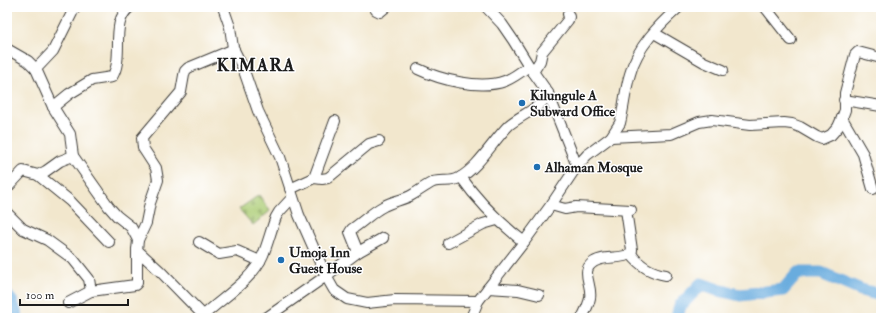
<svg xmlns="http://www.w3.org/2000/svg" width="888" height="325" font-family="'IM FELL Double Pica',serif">
<style>
.cemetery{fill:url(#cemetery-stones);stroke:#647448}
.lines{fill:none;stroke-linecap:round;stroke-linejoin:round}
.river{stroke:#69acde;stroke-width:13}
.minor-casing{stroke:#3c3a37;stroke-width:12}
.minor{stroke:#fff;stroke-width:10}
.poi-dot{fill:#1f6fb2;stroke:#fff;stroke-width:1.5}
.labels{text-anchor:middle;dominant-baseline:central;stroke-width:3;stroke-linejoin:round;paint-order:stroke}
.poi-label{font-size:14px;font-weight:bold;fill:#1c1c1c;stroke:#fff;text-anchor:start}
.district-label{font-size:18px;font-weight:bold;letter-spacing:1px;fill:#1c1c1c;stroke:#fff}
</style>
<defs>
<pattern id="cemetery-stones" width="16" height="16" patternUnits="userSpaceOnUse"><rect width="16" height="16" fill="#accc74"/><path d="M2 7V4a2 2 0 0 1 4 0v3zM10 15v-3a2 2 0 0 1 4 0v3z" fill="#93af64"/></pattern>
</defs>
<rect width="100%" height="100%" fill="#fff"/>
<filter id="ink" filterUnits="userSpaceOnUse"><feTurbulence type="fractalNoise" baseFrequency=".025" numOctaves="2"/><feDisplacementMap in="SourceGraphic" scale="8" xChannelSelector="R" yChannelSelector="G"/><feConvolveMatrix kernelMatrix="1 2 1 2 8 2 1 2 1" color-interpolation-filters="sRGB"/></filter>
<filter id="wash" filterUnits="userSpaceOnUse"><feTurbulence type="fractalNoise" baseFrequency=".012" numOctaves="4" result="noise"/><feDisplacementMap in="SourceGraphic" scale="16" xChannelSelector="R" yChannelSelector="G"/><feGaussianBlur stdDeviation="0.9" result="paint"/><feColorMatrix in="noise" values="0 0 0 0 0 0 0 0 0 0 0 0 0 0 0 0 0 1.4 0 .05"/><feComposite in="paint" operator="in"/></filter>
<g filter="url(#wash)">
<rect width="100%" height="100%" fill="#f2e7cd"/>
<polygon class="cemetery" points="259,195 270,211 253,225 239,209"/>
<g class="lines">
<g class="river">
<polyline points="7,296 12,302 17,318"/>
<polyline points="677,318 680,306 701,284 718,290 740,295 783,290 798,273 821,273 861,290 881,295"/>
</g>
</g>
</g>
<g filter="url(#ink)">
<g class="lines">
<defs>
<g id="minor">
<polyline points="223,7 230,27 233,48 243,68 258,111 280,157 299,215 326,276 334,290 347,299 367,303 395,300 478,301"/>
<polyline points="374,7 376,10 380,12 386,7"/>
<polyline points="486,7 502,24 513,40 529,66 548,93 577,166"/>
<polyline points="765,7 791,40"/>
<polyline points="654,33 704,62 723,70"/>
<polyline points="7,49 28,61 36,69 53,107 70,134 73,156 109,207 117,216 131,227 138,240"/>
<polyline points="36,69 53,51 75,7"/>
<path d="M418 69C441 80 480 90 505 81 513 78 521 72 529 66"/>
<polyline points="533,72 540,61 542,52 568,20 569,17 568,14"/>
<polyline points="844,100 881,106"/>
<path d="M53 107 69 94 92 80 112 77C125 57 109 22 130 7"/>
<polyline points="842,118 863,154 873,189"/>
<polyline points="611,137 671,134 699,122 712,120 750,125 784,123 792,124 800,127 817,137 822,139 831,135 838,127 842,118 845,110 845,93 855,55 858,52 881,58"/>
<polyline points="38,175 70,201 109,242"/>
<path d="M461 177C479 203 500 223 524 242"/>
<polyline points="314,178 335,121"/>
<polyline points="7,188 23,171 38,175 46,171 60,161 73,156"/>
<polyline points="290,189 314,178 322,179 328,178 369,144 379,141"/>
<polyline points="551,205 565,209 576,207 631,210"/>
<polyline points="7,213 23,229 47,240 73,259 89,279 91,291"/>
<polyline points="199,242 219,254 237,251 260,261"/>
<polyline points="448,243 483,224 497,220"/>
<polyline points="137,250 160,271 206,318"/>
<path d="M358 252 350 232 352 229C363 222 372 212 384 206 393 201 403 200 412 195 419 191 425 186 433 182 442 179 451 183 459 178 478 168 493 141 509 125 521 115 543 107 548 93"/>
<path d="M631 254C640 266 652 273 666 275"/>
<polyline points="488,288 518,290 539,295"/>
<polyline points="68,303 91,291 135,285 137,283 137,250 138,240 146,223 150,203 158,180 156,168 143,148 142,138 181,92 184,75 185,71 188,68 234,49"/>
<path d="M203 316C223 297 252 281 263 255 268 243 271 230 276 217L279 212 292 198"/>
<polyline points="266,318 326,276 358,252 383,238"/>
<path d="M471 318 478 301 524 242 551 205 577 166 587 155 611 137 620 123C624 107 625 90 630 74 637 47 659 25 679 7"/>
<path d="M582 318C585 312 589 304 590 298 593 284 577 268 598 260 608 256 621 259 631 254L632 250 626 210"/>
</g>
</defs>
<use href="#minor" class="minor-casing"/>
<use href="#minor" class="minor"/>
</g>
</g>
<g class="poi-dot">
<circle cx="522" cy="103" r="4"/>
<circle cx="537" cy="167" r="4"/>
<circle cx="281" cy="260" r="4"/>
</g>
<g class="labels">
<g class="poi-label">
<text x="530" y="95">Kilungule A<tspan x="530" dy="16">Subward Office</tspan></text>
<text x="545" y="167">Alhaman Mosque</text>
<text x="289" y="252">Umoja Inn<tspan x="289" dy="16">Guest House</tspan></text>
</g>
<g class="district-label">
<text x="256" y="65">KIMARA</text>
</g>
</g>
<rect width="888" height="325" fill="none" stroke="#fff" stroke-width="24"/>
<path d="M20 299v6h108v-6" fill="none" stroke="#1c1c1c" stroke-width="2"/>
<text x="26" y="299" font-size="12" fill="#1c1c1c" stroke="#ffffff" stroke-width="3" paint-order="stroke">100 m</text>
</svg>
